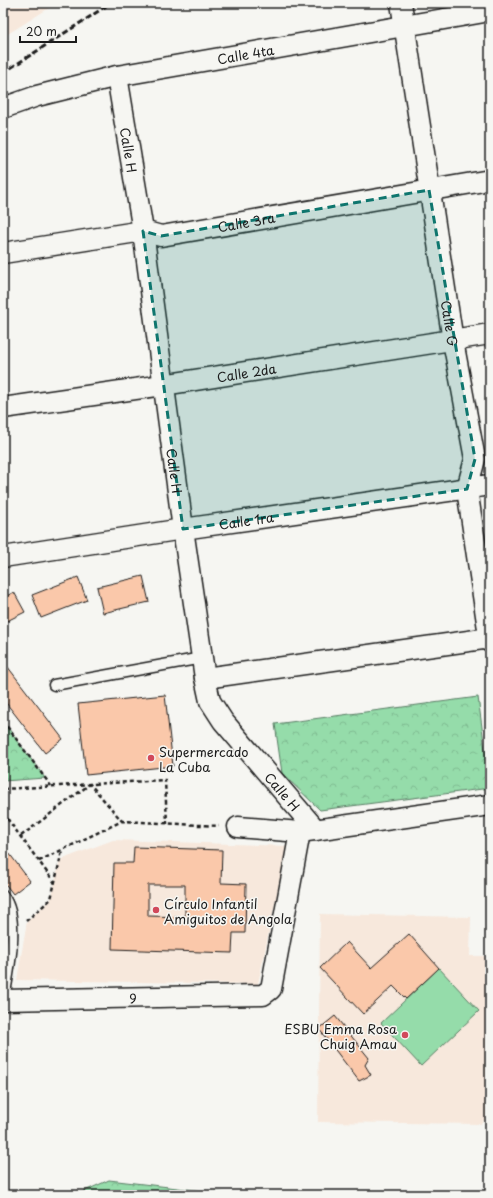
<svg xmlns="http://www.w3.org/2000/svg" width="493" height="1198" font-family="'Playpen Sans',sans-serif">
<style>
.built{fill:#f7e8dc}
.forest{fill:url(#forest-crowns);stroke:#587c63}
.pitch{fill:#95dcaa;stroke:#587c63}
.building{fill:#fac8aa;stroke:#1c1c1c;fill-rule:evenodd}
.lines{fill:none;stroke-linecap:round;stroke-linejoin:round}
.lane-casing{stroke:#1c1c1c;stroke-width:13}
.street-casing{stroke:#1c1c1c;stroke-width:23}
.path{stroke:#1c1c1c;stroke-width:2.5;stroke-dasharray:4 3;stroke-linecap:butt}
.lane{stroke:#f6f6f2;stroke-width:10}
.street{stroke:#f6f6f2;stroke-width:20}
.rail{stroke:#1c1c1c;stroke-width:3;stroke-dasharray:6 3;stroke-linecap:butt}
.marked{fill:#0f766e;fill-opacity:0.2;stroke:#0f766e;stroke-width:3;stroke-dasharray:8 5;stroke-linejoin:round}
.poi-dot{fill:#d1495b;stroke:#f6f6f2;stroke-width:1.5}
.labels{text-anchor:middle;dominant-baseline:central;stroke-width:3;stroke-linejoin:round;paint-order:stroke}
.street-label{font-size:13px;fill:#1c1c1c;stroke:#f6f6f2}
.poi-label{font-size:13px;fill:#1c1c1c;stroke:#f6f6f2;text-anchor:start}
</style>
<defs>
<pattern id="forest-crowns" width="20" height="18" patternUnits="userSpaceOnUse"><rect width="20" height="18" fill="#95dcaa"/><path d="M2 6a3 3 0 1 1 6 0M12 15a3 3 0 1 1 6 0" fill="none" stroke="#80bc92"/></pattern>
</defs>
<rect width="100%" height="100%" fill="#f6f6f2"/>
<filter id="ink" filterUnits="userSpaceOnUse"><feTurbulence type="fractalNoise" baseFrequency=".025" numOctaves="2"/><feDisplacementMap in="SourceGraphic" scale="8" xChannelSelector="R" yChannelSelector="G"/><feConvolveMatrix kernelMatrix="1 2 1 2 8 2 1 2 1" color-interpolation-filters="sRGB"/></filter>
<g filter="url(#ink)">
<g class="built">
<polygon points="3,3 57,3 3,37"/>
<polygon points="113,840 287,846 258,984 17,980 27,921 51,899 60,860"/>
<polygon points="320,914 471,917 470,956 490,956 490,1114 481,1124 318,1122"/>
</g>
<g class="forest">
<polygon points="478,697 490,788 320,810 282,773 275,724"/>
<polygon points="3,721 45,778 3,781"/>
<polygon points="109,1180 237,1195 76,1195"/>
</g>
<polygon class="pitch" points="439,968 479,1011 421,1066 381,1023"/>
<g class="building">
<polygon points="143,576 149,602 103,613 97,587"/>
<polygon points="78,577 87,600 41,618 32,595"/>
<polygon points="14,592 25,612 3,623 3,598"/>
<polygon points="4,662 63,739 45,753 3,699"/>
<polygon points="165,695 173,766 86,775 78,704"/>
<polygon points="3,845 30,881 13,894 3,881"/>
<path d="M134 847 222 850 221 883 246 884 245 933H233L232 953 112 949 114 863H133ZM148 885H185V917L148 916Z"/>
<polygon points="409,934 439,968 406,999 393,986 363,1014 320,968 347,942 371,968"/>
<polygon points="335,1016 369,1058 365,1065 371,1075 359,1081 319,1029"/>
</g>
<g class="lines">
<defs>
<g id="lane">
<polyline points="54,685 202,658"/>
<path d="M3 896C21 919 8 972 4 999"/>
</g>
<g id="street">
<path id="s1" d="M401 3 453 341 475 459 467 489 490 642"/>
<path id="s2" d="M117 76 143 231 183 529 205 678 210 701 223 721 316 830"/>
<path id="s3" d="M3 108 37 96 117 76 490 11"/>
<path id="s4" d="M3 253 143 231 161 236 490 180"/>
<path id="s5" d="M3 408 163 385 490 334"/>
<path id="s6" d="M3 557 183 529 490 485"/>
<polyline points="205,678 490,638"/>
<polyline points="238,827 300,832 490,805"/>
<path id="s7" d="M3 1000 263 995 271 989 300 832"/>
</g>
</defs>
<use href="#lane" class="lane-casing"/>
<use href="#street" class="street-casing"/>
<g class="path">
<polyline points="3,721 51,786"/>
<polyline points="3,789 165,780 167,824"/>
<polyline points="3,813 55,883"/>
<polyline points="21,836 90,784 122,821"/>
<polyline points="39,861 122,821 219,826"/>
<polyline points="26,921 51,899 62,851"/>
</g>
<use href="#lane" class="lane"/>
<use href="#street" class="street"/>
<polyline class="rail" points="3,73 111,3"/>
</g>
</g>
<path class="marked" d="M429 190 475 459 467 489 183 529 143 231 161 236Z"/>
<g class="poi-dot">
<circle cx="151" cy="758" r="4"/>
<circle cx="156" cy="910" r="4"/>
<circle cx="405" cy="1035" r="4"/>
</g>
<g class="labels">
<g class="street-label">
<text stroke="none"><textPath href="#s3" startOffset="249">Calle 4ta</textPath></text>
<text stroke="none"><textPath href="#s2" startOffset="75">Calle H</textPath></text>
<text stroke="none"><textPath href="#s4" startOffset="247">Calle 3ra</textPath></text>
<text stroke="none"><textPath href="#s1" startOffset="324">Calle G</textPath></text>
<text stroke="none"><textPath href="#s5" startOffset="246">Calle 2da</textPath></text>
<text stroke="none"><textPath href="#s2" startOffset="399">Calle H</textPath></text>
<text stroke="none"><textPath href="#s6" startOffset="246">Calle 1ra</textPath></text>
<text stroke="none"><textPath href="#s2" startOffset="748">Calle H</textPath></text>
<text stroke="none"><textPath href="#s7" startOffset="130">9</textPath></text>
</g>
<g class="poi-label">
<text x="159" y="751">Supermercado<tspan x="159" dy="15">La Cuba</tspan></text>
<text x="164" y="903">Círculo Infantil<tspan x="164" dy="15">Amiguitos de Angola</tspan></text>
<text x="397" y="1028" text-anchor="end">ESBU Emma Rosa<tspan x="397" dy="15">Chuig Amau</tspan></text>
</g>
</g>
<rect width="493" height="1198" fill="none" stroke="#f6f6f2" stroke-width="16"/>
<rect x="8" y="8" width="477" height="1182" fill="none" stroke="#1c1c1c" stroke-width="1.5" filter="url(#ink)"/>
<path d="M20 36v6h56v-6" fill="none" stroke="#1c1c1c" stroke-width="2"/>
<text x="26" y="36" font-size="12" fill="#1c1c1c" stroke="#f6f6f2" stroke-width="3" paint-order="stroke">20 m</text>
</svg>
